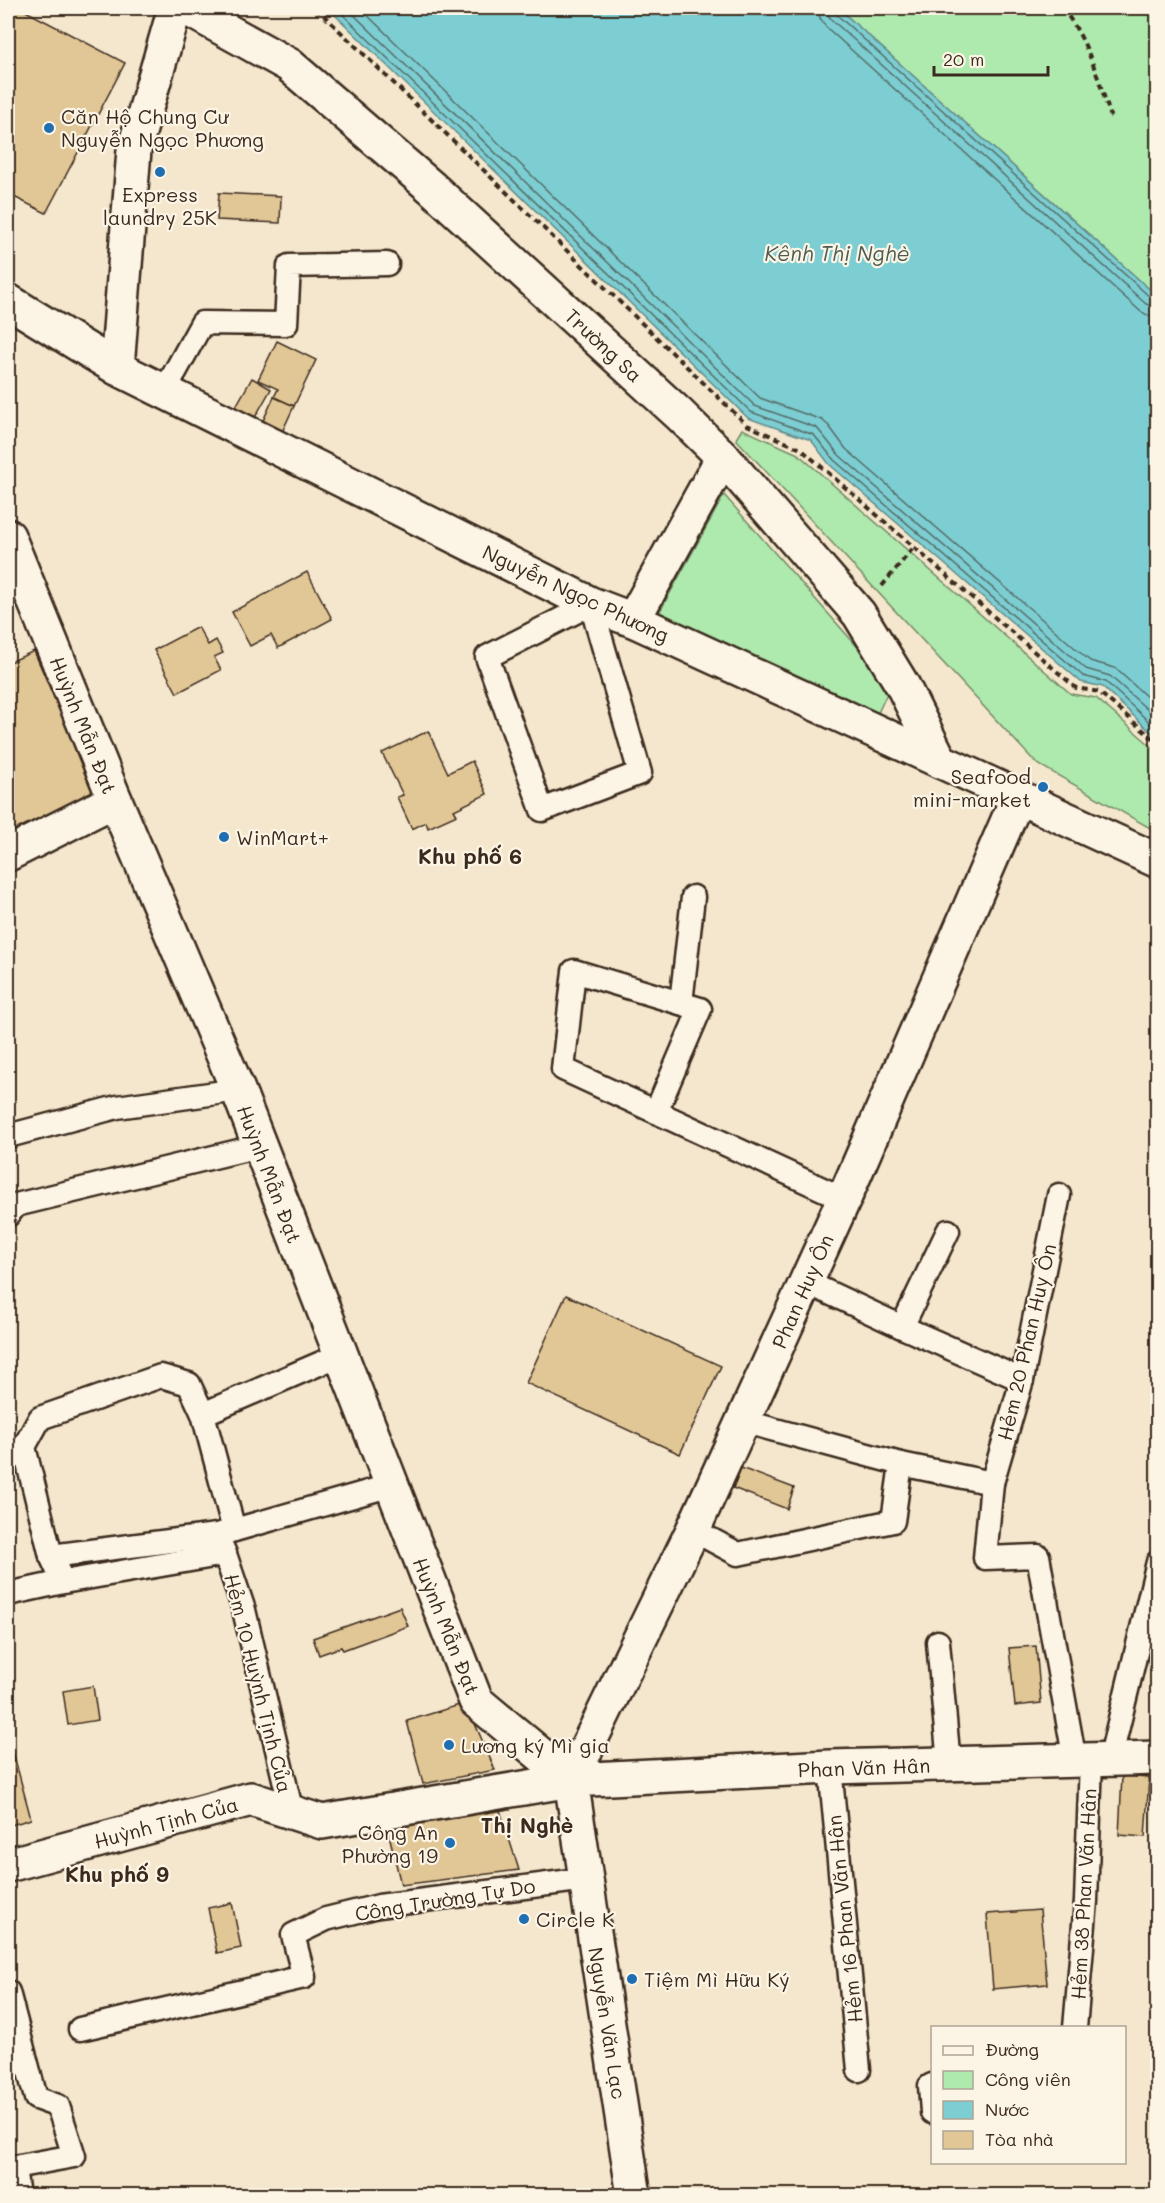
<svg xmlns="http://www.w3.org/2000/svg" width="1165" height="2203" font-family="Mali,sans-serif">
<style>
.green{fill:#aee9ad;stroke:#748a66;stroke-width:1.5}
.water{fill:#7cced3;stroke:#628c8b;stroke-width:1.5}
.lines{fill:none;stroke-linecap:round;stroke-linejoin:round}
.shore{stroke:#556c66;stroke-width:1.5}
.building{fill:#e1c696;stroke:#3b2a1e;stroke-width:1.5}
.lane-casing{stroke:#3b2a1e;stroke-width:27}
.street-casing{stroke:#3b2a1e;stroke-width:38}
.secondary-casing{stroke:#3b2a1e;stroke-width:38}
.path{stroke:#3b2a1e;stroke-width:4;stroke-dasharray:6 4.5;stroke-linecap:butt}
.lane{stroke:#fcf5e5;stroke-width:22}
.street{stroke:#fcf5e5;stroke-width:33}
.secondary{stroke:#fcf5e5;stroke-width:33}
.poi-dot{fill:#1f6fb2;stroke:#fcf5e5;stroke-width:2}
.labels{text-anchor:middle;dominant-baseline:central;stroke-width:4.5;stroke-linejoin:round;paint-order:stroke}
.poi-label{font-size:20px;fill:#3b2a1e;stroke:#fcf5e5;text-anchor:start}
.street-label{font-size:20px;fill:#3b2a1e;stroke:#fcf5e5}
.water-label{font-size:21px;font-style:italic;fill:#4e5b54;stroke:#fcf5e5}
.neighbourhood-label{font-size:21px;font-weight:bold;fill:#3b2a1e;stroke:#fcf5e5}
</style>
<rect width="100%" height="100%" fill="#f4e7cd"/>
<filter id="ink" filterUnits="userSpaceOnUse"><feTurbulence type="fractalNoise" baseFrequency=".0167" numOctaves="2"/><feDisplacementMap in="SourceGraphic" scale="12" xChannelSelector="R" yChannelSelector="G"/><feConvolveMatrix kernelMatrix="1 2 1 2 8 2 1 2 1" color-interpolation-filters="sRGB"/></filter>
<g filter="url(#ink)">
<g class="green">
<polygon points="838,8 1157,8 1157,296"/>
<polygon points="742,429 798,454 1071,694 1096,698 1157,751 1157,832 1036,763 736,439"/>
<polygon points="724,495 891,685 876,717 658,615"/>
</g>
<polygon class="water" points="328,8 838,8 1157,296 1157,738 1103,687 1081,682 829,464 811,440 748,418"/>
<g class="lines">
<g class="shore">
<polyline points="336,8 751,412 814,435 834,460 1083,676 1106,682 1158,730"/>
<polyline points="347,8 755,406 817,428 839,455 1086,669 1110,676 1158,719"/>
<polyline points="360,8 760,398 822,420 829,426 846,449 1090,661 1115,668 1158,707"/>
<polyline points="818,8 820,18 826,27 1140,311 1147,315 1158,317"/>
<polyline points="827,8 828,15 832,20 1146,304 1158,308"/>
<polyline points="834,8 837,15 1151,298 1158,300"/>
</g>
</g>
<g class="building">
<polygon points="8,8 20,8 125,63 46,213 8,194"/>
<polygon points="219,193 281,196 280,223 217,220"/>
<polygon points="277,341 316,360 294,406 274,397 278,389 258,380"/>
<polygon points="252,378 271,389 254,419 235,408"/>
<polygon points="274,397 294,406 282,432 262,423"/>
<polygon points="307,572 332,619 278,648 271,635 250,646 232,612"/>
<polygon points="198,627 208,645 216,640 223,653 214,657 221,670 177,693 154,650"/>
<polygon points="34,651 95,792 8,835 8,663"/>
<polygon points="428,731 448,773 472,761 487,794 454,810 457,815 428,828 426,822 412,829 397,797 403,795 382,753"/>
<polygon points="566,1295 721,1366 680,1454 526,1383"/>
<polygon points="741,1468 794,1488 787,1509 733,1488"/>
<polygon points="400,1607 408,1626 343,1650 341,1647 319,1655 313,1638"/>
<polygon points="1036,1646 1041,1703 1015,1706 1009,1648"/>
<polygon points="93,1686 98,1720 68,1725 63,1691"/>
<polygon points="466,1703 495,1770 423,1784 407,1721"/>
<polygon points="8,1733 31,1819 8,1826"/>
<polygon points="1122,1776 1149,1778 1145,1837 1119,1835"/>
<polygon points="498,1804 519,1870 401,1885 387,1826"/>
<polygon points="232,1903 241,1948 217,1953 208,1908"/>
<polygon points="1040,1910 1047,1984 993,1989 987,1914"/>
</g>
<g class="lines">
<defs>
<g id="lane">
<polyline points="164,392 202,323 286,324 289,266 387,264"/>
<polygon points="591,604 640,773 542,810 487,657"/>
<polyline points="681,1003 693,897"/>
<polyline points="656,1112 700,1009 574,971 563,1069 844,1199"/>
<polyline points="8,1136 117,1107 238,1090"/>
<polyline points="8,1215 16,1205 259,1146"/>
<polyline points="806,1282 902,1327 948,1231"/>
<polyline points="902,1327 1022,1380"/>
<polyline points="203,1414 234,1530"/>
<polyline points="742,1421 901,1464 992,1483 1022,1380 1059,1195"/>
<polyline points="992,1483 985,1558 1038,1556 1075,1761"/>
<polyline points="693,1530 738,1554 893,1521 901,1464"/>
<polyline points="225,1554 244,1610 292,1813"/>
<polyline points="51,1556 217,1535 392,1485"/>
<polyline points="63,1582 51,1556 24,1447 40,1418 161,1376 189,1384 203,1414 342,1354"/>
<polyline points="8,1594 63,1582 225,1554 220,1542"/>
<polyline points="938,1642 949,1764"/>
<polyline points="1110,1760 1158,1562"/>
<polyline points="830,1767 859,2070"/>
<polyline points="8,1992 36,2098 58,2106 74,2156 14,2167"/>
<polyline points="1075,2028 1086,1901 1091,1760"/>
<polyline points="80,2029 304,1977 293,1935 326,1919 379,1906 586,1879"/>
<polyline points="932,2085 930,2086 932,2112"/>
<polyline points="8,2168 14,2167 18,2196"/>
</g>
<g id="street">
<polyline points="186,8 289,65 432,188 679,414 723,457 859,614 903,686 940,761"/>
<polyline points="8,301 117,368 591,604 633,620 1158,861"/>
<polyline points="117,368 134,150 175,8"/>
<polyline points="8,536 115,800 238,1090 476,1701 571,1780"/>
<polyline points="633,620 723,457"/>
<polyline points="8,854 115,800"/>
<polyline points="571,1780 693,1530 844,1199 1018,797"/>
<polyline points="8,1865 251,1799 322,1822 571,1780 830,1767 1158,1758"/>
</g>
<polyline id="secondary" points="571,1780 634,2196"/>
</defs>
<use href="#lane" class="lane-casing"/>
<use href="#street" class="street-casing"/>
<use href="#secondary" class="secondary-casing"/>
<g class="path">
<polyline points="316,8 747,425 801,449 1076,688 1099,692 1158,743"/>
<path d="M1062 8C1088 40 1098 79 1111 117"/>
<polyline points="882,586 914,547"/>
</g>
<use href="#lane" class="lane"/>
<use href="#street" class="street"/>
<use href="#secondary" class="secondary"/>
</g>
</g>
<g class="poi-dot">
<circle cx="49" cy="128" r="6"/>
<circle cx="160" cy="172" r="6"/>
<circle cx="1043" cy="787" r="6"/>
<circle cx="224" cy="837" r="6"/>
<circle cx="449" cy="1745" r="6"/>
<circle cx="450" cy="1843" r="6"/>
<circle cx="524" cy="1919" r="6"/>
<circle cx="632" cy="1979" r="6"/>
</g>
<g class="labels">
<g class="poi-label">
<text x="61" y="116">Căn Hộ Chung Cư<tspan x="61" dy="23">Nguyễn Ngọc Phương</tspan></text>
<text x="160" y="194" text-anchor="middle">Express<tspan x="160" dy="23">laundry 25K</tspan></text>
<text x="1031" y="776" text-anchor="end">Seafood<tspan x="1031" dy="23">mini-market</tspan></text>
<text x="236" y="837">WinMart+</text>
<text x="461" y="1745">Lương ký Mì gia</text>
<text x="438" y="1832" text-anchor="end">Công An<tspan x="438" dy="23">Phường 19</tspan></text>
<text x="536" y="1919">Circle K</text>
<text x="644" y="1979">Tiệm Mì Hữu Ký</text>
</g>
<g class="street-label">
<text transform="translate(604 345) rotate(43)">Trường Sa</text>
<text transform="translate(576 593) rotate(25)">Nguyễn Ngọc Phương</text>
<text transform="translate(84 725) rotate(68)">Huỳnh Mẫn Đạt</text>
<text transform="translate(270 1174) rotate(69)">Huỳnh Mẫn Đạt</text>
<text transform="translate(802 1291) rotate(-66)">Phan Huy Ôn</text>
<text transform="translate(1026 1342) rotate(-77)">Hẻm 20 Phan Huy Ôn</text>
<text transform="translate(447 1626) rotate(68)">Huỳnh Mẫn Đạt</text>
<text transform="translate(259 1683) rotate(76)">Hẻm 10 Huỳnh Tịnh Của</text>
<text transform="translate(864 1767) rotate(-2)">Phan Văn Hân</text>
<text transform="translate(166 1822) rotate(-15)">Huỳnh Tịnh Của</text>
<text transform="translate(1083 1894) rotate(-87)">Hẻm 38 Phan Văn Hân</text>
<text transform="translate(445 1899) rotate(-9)">Công Trường Tự Do</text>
<text transform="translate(844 1919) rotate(-96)">Hẻm 16 Phan Văn Hân</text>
<text transform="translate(608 2023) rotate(81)">Nguyễn Văn Lạc</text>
</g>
<g class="water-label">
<text x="837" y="252">Kênh Thị Nghè</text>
</g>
<g class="neighbourhood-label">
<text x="470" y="855">Khu phố 6</text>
<text x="527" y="1824">Thị Nghè</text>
<text x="117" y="1873">Khu phố 9</text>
</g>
</g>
<rect width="1165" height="2203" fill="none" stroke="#fcf5e5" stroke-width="30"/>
<rect x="15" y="15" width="1135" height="2173" fill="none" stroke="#3b2a1e" stroke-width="2" filter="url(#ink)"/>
<rect x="931" y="2026" width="195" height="138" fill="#fcf5e5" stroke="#afa495" stroke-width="1.5"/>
<rect x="943" y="2046" width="30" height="9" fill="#fcf5e5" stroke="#afa495" stroke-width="1.5"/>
<text x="985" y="2056" font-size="18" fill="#3b2a1e">Đường</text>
<rect x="943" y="2071" width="30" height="18" fill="#aee9ad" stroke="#afa495" stroke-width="1.5"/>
<text x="985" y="2086" font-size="18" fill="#3b2a1e">Công viên</text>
<rect x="943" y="2101" width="30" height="18" fill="#7cced3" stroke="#afa495" stroke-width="1.5"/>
<text x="985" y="2116" font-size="18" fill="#3b2a1e">Nước</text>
<rect x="943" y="2131" width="30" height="18" fill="#e1c696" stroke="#afa495" stroke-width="1.5"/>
<text x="985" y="2146" font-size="18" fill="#3b2a1e">Tòa nhà</text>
<path d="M934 66v9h114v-9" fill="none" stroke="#3b2a1e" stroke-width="3"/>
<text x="943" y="66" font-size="18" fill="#3b2a1e" stroke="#fcf5e5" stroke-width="4.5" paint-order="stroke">20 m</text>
</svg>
